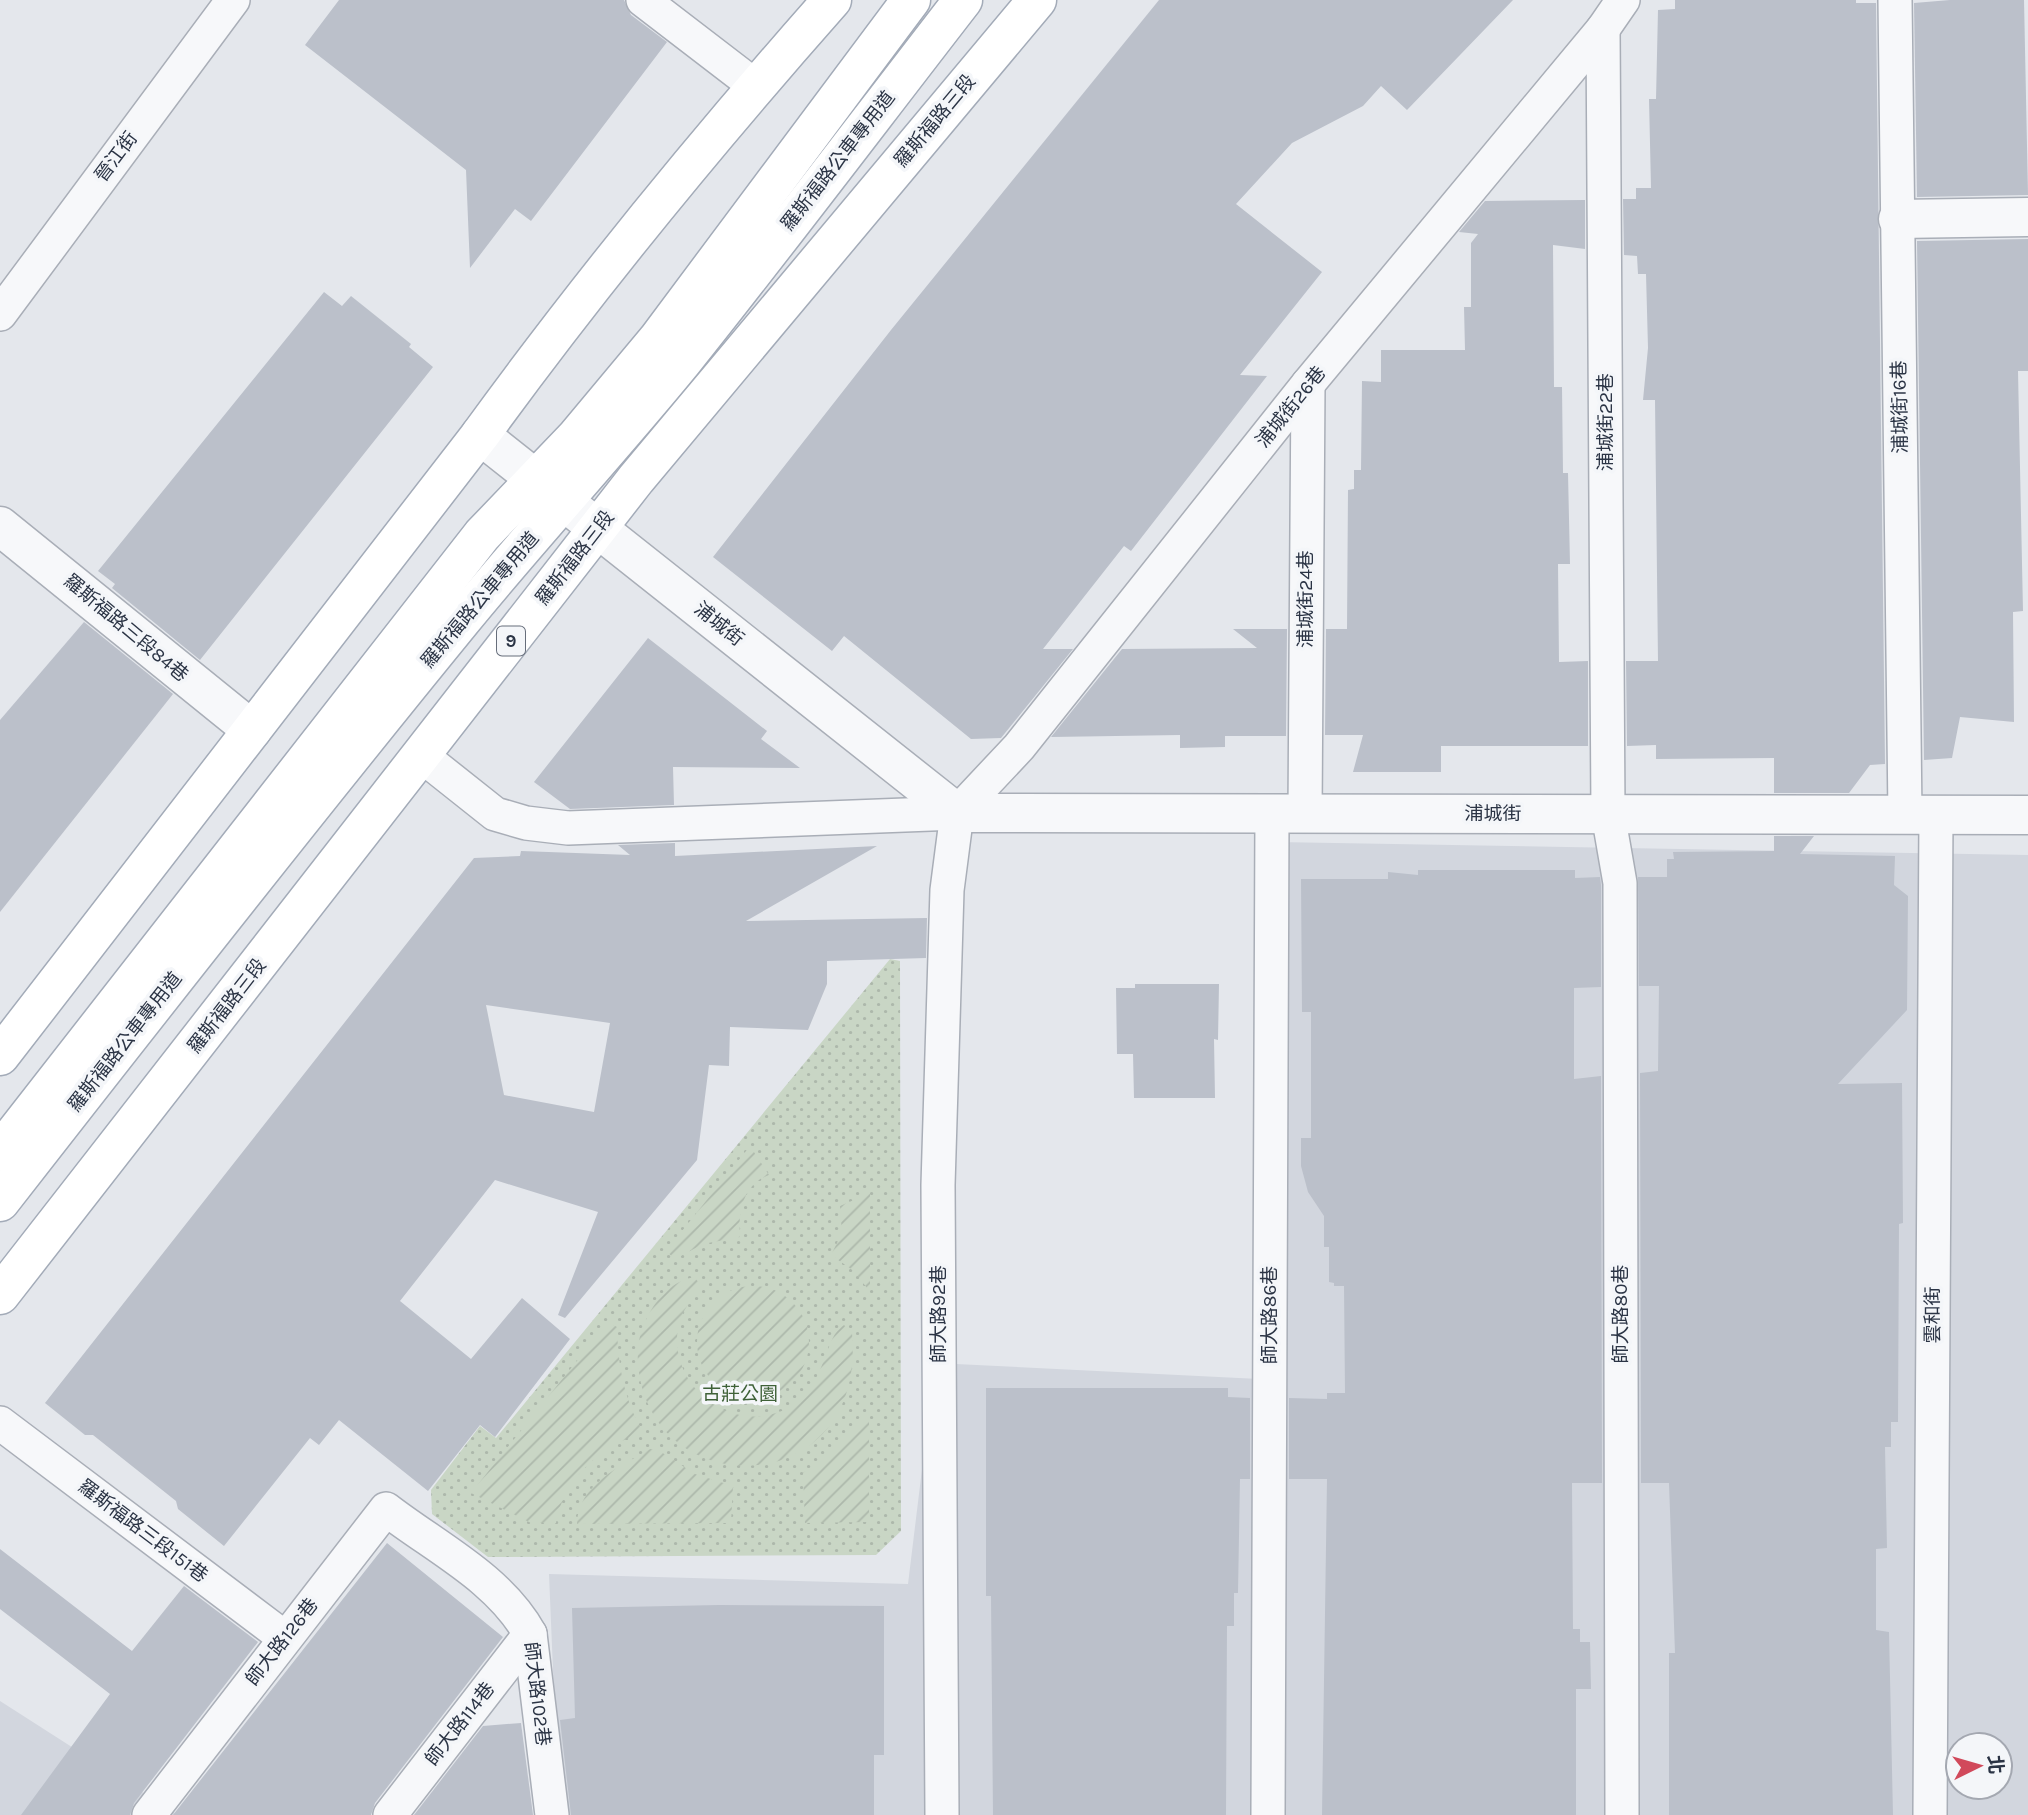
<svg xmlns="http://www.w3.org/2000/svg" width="2028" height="1815" font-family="Karla,'Noto Sans TC',sans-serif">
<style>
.built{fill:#d2d6de;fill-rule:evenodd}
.park{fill:url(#park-dots)}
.garden{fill:url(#garden-furrows)}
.building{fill:#bbc0ca;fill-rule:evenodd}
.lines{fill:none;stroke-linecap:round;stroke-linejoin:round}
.service-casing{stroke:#a9aeb7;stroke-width:36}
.minor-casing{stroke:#a9aeb7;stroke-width:41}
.primary-casing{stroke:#a3abb8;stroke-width:41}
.service{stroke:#f7f8fa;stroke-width:33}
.minor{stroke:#f7f8fa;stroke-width:38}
.primary{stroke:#fff;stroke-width:38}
.labels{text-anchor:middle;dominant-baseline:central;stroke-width:7;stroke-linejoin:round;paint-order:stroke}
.shield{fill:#f4f6f9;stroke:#676e7b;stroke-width:2}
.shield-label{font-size:18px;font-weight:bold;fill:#2b3445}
.street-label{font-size:19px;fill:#2b3445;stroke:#f4f6f9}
.park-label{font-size:19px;fill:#3f6138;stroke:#f4f6f9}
</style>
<defs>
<pattern id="park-dots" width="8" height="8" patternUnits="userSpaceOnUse" patternTransform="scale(1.75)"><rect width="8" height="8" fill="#c9d6c5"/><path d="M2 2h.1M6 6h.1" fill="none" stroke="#adb8ab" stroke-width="1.8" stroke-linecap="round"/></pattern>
<pattern id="garden-furrows" width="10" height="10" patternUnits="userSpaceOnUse" patternTransform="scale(1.75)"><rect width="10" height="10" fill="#c9d6c5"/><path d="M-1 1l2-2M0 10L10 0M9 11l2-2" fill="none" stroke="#adb8ab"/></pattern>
</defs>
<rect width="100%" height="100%" fill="#e4e7ec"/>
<g class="built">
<path d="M1276 842 2028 855V1815H559L549 1574 908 1584 935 1363 1259 1379ZM1958 1745H2000V1787H1958Z"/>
<polygon points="0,1701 178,1815 0,1815"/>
</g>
<polygon class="park" points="890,959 900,961 901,1531 876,1555 488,1557 432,1514 431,1490 480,1426 496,1438"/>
<g class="garden">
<path d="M750 1146 769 1175C743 1184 738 1212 740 1237L703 1244 675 1259 666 1251Z"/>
<polygon points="870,1193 870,1287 867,1288 854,1271 831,1255 842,1233 840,1206"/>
<path d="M694 1277 701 1285C693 1299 681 1311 678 1327 668 1388 734 1438 790 1407 827 1386 824 1335 844 1325L852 1333C867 1496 665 1506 640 1379 637 1361 636 1344 643 1327 652 1304 668 1282 694 1277Z"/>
<circle cx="753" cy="1342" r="56"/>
<path d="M608 1322 617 1327C618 1366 624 1399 643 1432 602 1446 563 1479 556 1523H531L471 1493Z"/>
<polygon points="865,1416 869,1419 869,1522 805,1523 803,1473 836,1450 860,1417"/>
<path d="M650 1449 658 1450 695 1474 733 1486 731 1523 577 1524C578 1484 620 1467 650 1449Z"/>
</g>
<g class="building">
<polygon points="339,0 624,0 631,15 667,42 531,221 515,209 470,268 466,170 305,45"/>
<polygon points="1159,0 1513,0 1407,110 1381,86 1363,106 1292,143 1236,204 1322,272 1240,375 1267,376 1131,551 1124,546 1043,649 1073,649 1001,738 971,739 844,636 832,651 713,557 891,330"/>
<polygon points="1675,0 1856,0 1856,3 1876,3 1885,764 1870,765 1849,793 1774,793 1774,758 1656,759 1656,745 1627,746 1626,661 1658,661 1655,400 1643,400 1648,348 1646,274 1638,274 1637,256 1624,255 1623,199 1636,199 1636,188 1651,188 1649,99 1656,99 1658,10 1675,9"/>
<polygon points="1950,0 2024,0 2028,195 1917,197 1914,3"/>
<polygon points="1585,200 1585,249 1553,245 1554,387 1562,387 1563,473 1568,473 1570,564 1558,564 1559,662 1588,661 1588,746 1441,746 1441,772 1353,772 1363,735 1325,735 1326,629 1347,629 1348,490 1354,489 1354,470 1361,470 1362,381 1381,382 1381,350 1465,350 1464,307 1471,307 1471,243 1478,234 1459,232 1485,201"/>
<polygon points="2028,239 2028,371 2018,371 2023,611 2013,612 2014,722 1960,717 1952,758 1924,760 1917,241"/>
<polygon points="324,292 342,306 351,296 411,344 409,347 433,367 200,660 112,588 115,584 98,571"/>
<polygon points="84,622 173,694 0,912 0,720"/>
<polygon points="1233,629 1287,629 1286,736 1225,736 1225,747 1180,748 1180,735 1051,737 1122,649 1257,648"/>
<polygon points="648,638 767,731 761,739 800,768 673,767 674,805 570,809 534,782"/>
<polygon points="1774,836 1814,836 1800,854 1895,856 1894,885 1908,896 1907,1010 1838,1084 1902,1083 1903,1223 1899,1224 1898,1422 1891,1422 1891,1447 1885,1447 1887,1548 1876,1549 1876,1630 1889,1632 1893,1815 1669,1815 1669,1653 1675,1653 1669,1483 1641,1483 1640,1073 1658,1071 1659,986 1639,986 1638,877 1667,877 1667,859 1674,859 1673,852 1774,851"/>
<path d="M675 843V856L877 846 746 921 927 918 926 958 827 961V984L808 1030 730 1027 729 1066 709 1065 697 1160 565 1318 558 1315 598 1212 495 1180 400 1301 471 1359 522 1298 570 1339 495 1437 480 1425 428 1491 339 1420 319 1445 310 1438 224 1546 178 1509 176 1501 93 1435H85L45 1403 474 858 520 856 521 851 630 855 618 845ZM486 1005 610 1023 594 1112 504 1095Z"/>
<polygon points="1418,870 1575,870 1575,878 1600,877 1601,885 1601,987 1574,988 1574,1079 1601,1076 1602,1483 1572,1483 1573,1629 1580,1629 1580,1642 1590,1642 1591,1689 1576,1689 1576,1815 1322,1815 1327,1479 1289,1479 1289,1398 1327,1399 1327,1393 1345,1393 1344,1286 1334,1286 1334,1283 1329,1282 1329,1247 1324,1247 1324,1216 1308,1192 1301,1166 1301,1138 1311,1138 1311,1012 1302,1012 1301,879 1388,879 1388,872 1418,875"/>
<polygon points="1135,984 1219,984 1218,1040 1214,1039 1215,1098 1134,1098 1133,1054 1117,1054 1116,988 1135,988"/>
<polygon points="986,1388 1228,1388 1228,1397 1250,1398 1250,1479 1240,1479 1238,1593 1234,1593 1234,1626 1227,1626 1226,1815 993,1815 991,1596 986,1596"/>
<polygon points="387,1543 503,1637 375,1803 371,1815 173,1815"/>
<polygon points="0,1549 132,1651 184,1586 258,1642 134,1803 130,1815 21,1815 110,1694 0,1609"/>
<polygon points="719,1605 884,1606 884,1755 874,1755 874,1815 571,1815 560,1720 575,1718 572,1608"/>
<polygon points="521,1723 533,1815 414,1815 483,1726"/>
</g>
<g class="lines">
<defs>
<g id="service">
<polyline points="643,0 755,86"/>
<polyline points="1895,0 1905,815"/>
<polyline points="1603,29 1608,814 1620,883 1622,1815"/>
<polyline points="0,314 233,0"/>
<polyline points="422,756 495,814 526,823 568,828 957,813"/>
<polyline points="957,813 1019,747 1308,384 1603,29 1623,0"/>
<polyline points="1305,814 1308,384"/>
<polyline points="0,1423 285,1638"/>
<path d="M149 1815 386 1509C435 1547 499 1578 530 1634L552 1815"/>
<polyline points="390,1815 530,1634"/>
<polyline points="942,1815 938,1185 947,890 957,813"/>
<polyline points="1268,1815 1272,814"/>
<polyline points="1930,1815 1936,815"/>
</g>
<g id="minor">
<polyline points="1898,219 2028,217"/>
<polyline points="480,435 957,813 2028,815"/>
<polyline points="0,526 252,730"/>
</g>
<g id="primary">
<path d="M0 1056 480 435C589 285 709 139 832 0"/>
<polyline points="0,1152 482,535 576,437 657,340 911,0"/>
<path d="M0 1202C152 1007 305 812 462 620 534 532 611 449 683 361 778 242 870 120 963 0"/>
<polyline points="0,1295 636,479 1037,0"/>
</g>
</defs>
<use href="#service" class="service-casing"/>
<use href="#minor" class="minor-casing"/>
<use href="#primary" class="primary-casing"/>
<use href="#service" class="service"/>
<use href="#minor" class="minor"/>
<use href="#primary" class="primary"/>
</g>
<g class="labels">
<rect class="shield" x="497" y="626.5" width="28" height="29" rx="5"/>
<g class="shield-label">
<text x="511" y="641">9</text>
</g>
<g class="street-label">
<text transform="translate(935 121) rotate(-50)">羅斯福路三段</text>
<text transform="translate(116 157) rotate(-53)">晉江街</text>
<text transform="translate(838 161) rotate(-52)">羅斯福路公車專用道</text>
<text transform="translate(1291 407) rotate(-51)">浦城街26巷</text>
<text transform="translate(1900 407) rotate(-91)">浦城街16巷</text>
<text transform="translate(1606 422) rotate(-90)">浦城街22巷</text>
<text transform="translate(575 558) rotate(-52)">羅斯福路三段</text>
<text transform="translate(1306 599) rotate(-90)">浦城街24巷</text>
<text transform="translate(480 600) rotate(-50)">羅斯福路公車專用道</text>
<text transform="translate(719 624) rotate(39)">浦城街</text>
<text transform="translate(126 628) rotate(40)">羅斯福路三段84巷</text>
<text x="1493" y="814">浦城街</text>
<text transform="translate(227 1006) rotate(-52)">羅斯福路三段</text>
<text transform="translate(125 1042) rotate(-52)">羅斯福路公車專用道</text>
<text transform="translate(939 1314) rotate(-90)">師大路92巷</text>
<text transform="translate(1621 1314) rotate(-90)">師大路80巷</text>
<text transform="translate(1270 1315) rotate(-90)">師大路86巷</text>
<text transform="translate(1933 1315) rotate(-90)">雲和街</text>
<text transform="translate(143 1531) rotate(37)">羅斯福路三段151巷</text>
<text transform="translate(282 1642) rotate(-52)">師大路126巷</text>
<text transform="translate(537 1694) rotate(83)">師大路102巷</text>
<text transform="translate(460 1724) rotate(-52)">師大路114巷</text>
</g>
<g class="park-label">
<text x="740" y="1394">古莊公園</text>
</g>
</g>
<g transform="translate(1979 1766) rotate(85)"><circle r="33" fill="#f4f6f9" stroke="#a4a8b1" stroke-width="2"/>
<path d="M0-5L12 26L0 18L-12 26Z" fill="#d1495b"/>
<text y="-10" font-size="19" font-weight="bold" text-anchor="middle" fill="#2b3445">北</text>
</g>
</svg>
